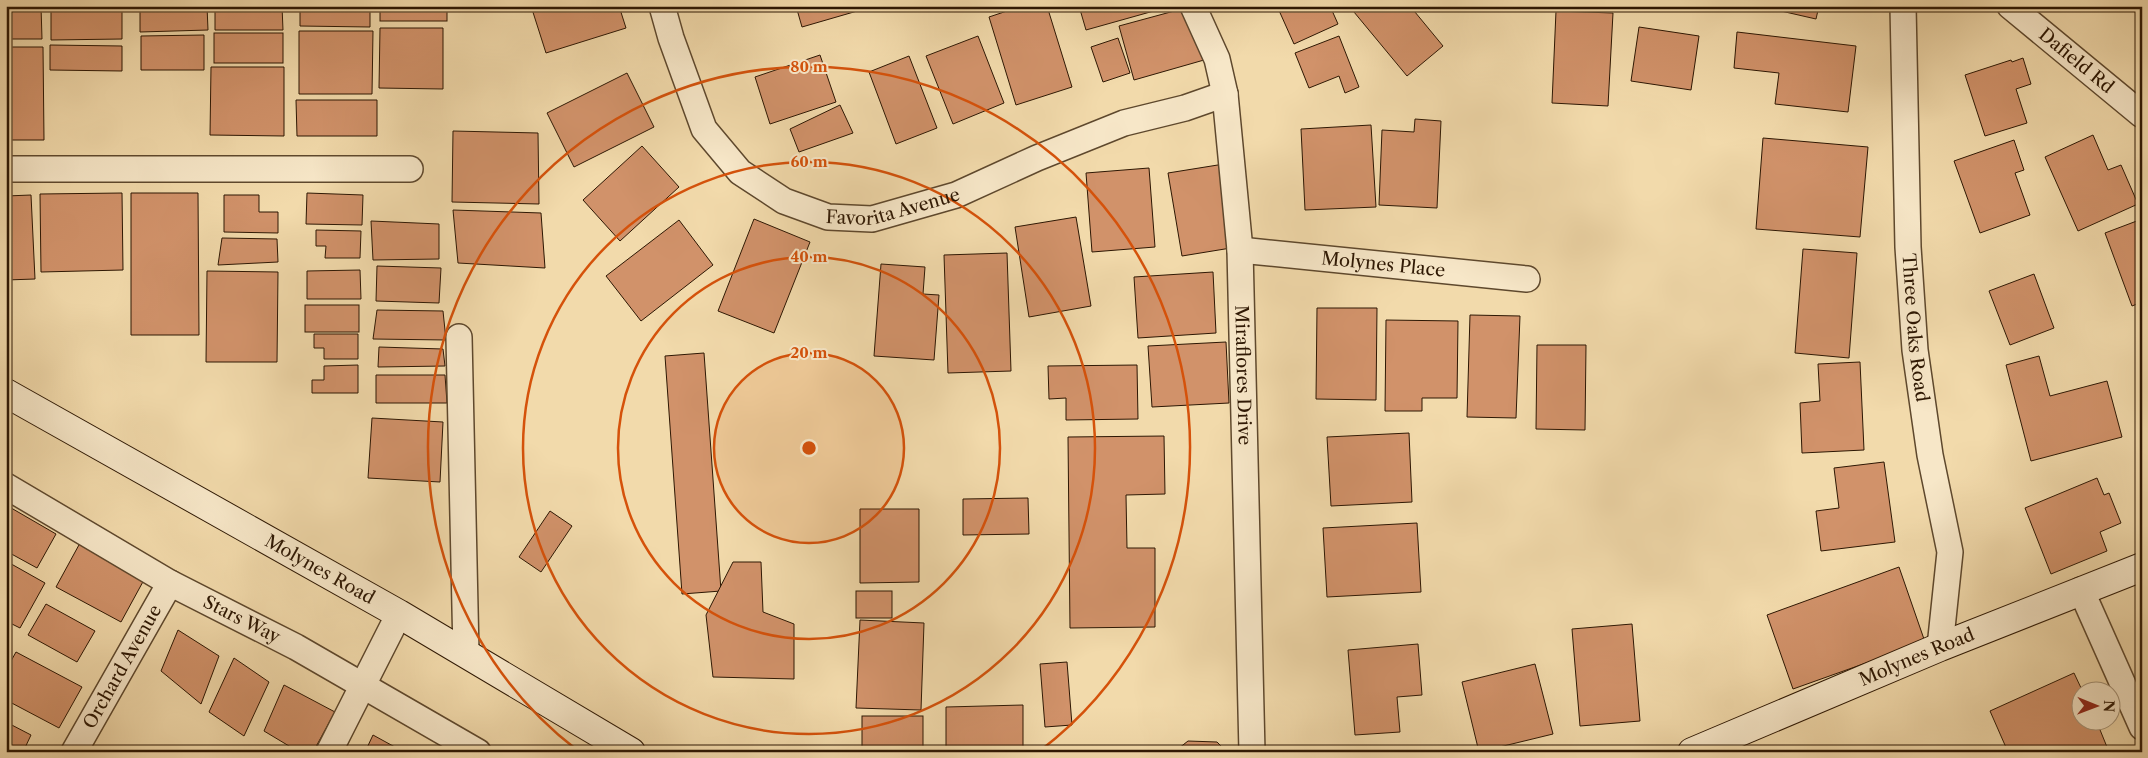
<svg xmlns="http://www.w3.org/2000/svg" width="2148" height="758" font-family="'Libre Caslon Text',serif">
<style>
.building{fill:#d1926a;stroke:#2d1703}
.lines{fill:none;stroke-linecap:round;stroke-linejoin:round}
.minor-casing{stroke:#5e482d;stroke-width:28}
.secondary-casing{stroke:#2d1703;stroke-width:30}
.minor{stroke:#f7e7c8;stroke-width:25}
.secondary{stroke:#f7e7c8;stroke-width:28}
.ring{fill:none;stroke:#d5520b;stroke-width:2.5}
.labels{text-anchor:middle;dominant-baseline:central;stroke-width:4;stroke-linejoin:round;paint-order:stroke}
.street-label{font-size:18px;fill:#2d1703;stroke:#f7e7c8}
.centre{fill:#d5520b;stroke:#f7e7c8;stroke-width:2.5}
.ring-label{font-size:15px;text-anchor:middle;font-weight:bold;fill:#d5520b;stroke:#f7e7c8;stroke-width:4;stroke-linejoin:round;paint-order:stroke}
</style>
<rect width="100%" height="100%" fill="#f2daab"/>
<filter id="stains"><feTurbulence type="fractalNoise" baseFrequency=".004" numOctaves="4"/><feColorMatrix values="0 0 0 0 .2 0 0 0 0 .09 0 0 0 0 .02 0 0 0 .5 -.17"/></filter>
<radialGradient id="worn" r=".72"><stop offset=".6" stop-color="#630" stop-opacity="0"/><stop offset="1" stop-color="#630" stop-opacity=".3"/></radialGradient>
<g class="building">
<polygon points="6,6 41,6 42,39 6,39"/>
<polygon points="140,6 207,6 208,30 140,32"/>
<polygon points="215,6 282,6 283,30 215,30"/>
<polygon points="300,6 370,6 370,27 300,26"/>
<rect x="380" y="6" width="67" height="15"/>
<polygon points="531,6 619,6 626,28 546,53"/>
<polygon points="796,6 871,6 871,7 802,27"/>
<polygon points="1022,6 1047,6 1072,87 1016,105 989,17"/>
<polygon points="1079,6 1168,6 1168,7 1086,30"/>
<polygon points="1277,6 1330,6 1338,24 1294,44"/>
<polygon points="1349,6 1410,6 1443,46 1407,76"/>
<polygon points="1759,6 1819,6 1816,19"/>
<polygon points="1189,7 1204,60 1134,80 1119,26"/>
<polygon points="51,9 122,9 122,39 51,40"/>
<polygon points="1556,11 1613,13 1608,106 1552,103"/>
<polygon points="1639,27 1699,36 1691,90 1631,81"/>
<polygon points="380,28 443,28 443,89 379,88"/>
<polygon points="299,31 373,31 372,94 299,94"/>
<polygon points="1737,32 1856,46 1848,112 1775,104 1779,73 1734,68"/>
<rect x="214" y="33" width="69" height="30"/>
<polygon points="204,35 204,70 141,70 141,36"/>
<polygon points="978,36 1004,103 953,124 926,56"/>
<polygon points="1339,36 1359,87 1345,93 1339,76 1309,88 1295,53"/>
<polygon points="1118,38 1130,73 1103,82 1091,47"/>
<polygon points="50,45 122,46 122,71 50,70"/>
<polygon points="6,47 43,47 44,140 6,140"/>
<polygon points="820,55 836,102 770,124 755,77"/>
<polygon points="909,56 937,128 896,144 869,72"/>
<polygon points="2023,58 2031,84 2016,89 2027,123 1985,136 1965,75 2011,60 2012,62"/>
<polygon points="211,67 284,67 284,136 210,135"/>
<polygon points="627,73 654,127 574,167 547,113"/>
<polygon points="296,100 377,100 377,136 297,136"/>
<polygon points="840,105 853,133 799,152 790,129"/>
<polygon points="1415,119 1441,121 1437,208 1379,205 1382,130 1414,132"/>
<polygon points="1371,125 1376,207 1305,210 1301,129"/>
<polygon points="453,131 538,133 539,204 452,202"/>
<polygon points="2093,135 2108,170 2121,165 2138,204 2078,231 2045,157"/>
<polygon points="1763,138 1868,147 1860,237 1756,229"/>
<polygon points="2014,140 2024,170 2015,173 2030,215 1980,233 1954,161"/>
<polygon points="642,146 679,187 620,241 583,200"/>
<polygon points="1224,164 1237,247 1182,256 1168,173"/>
<polygon points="1149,168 1155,247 1092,252 1086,173"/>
<polygon points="122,193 123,270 41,272 40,194"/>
<polygon points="131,193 198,193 199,335 131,335"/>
<polygon points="307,193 363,195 362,225 306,224"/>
<polygon points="31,195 35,279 6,280 6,196"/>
<polygon points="224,195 259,195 259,212 278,212 278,233 224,232"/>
<polygon points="453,210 541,213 545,268 458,263"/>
<polygon points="1076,217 1091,306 1029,317 1015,227"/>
<polygon points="754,219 810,242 774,333 718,311"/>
<polygon points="2142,219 2142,302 2132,306 2105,233"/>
<polygon points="679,220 713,265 641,321 606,276"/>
<polygon points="371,221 439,224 439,259 373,260"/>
<polygon points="316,230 361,231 360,258 325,258 326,246 316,246"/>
<polygon points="222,238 277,239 278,262 218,265"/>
<polygon points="1803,249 1857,253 1849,358 1795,353"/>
<polygon points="1007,253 1011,371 948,373 944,255"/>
<polygon points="881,264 925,267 923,294 939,295 934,360 874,356"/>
<polygon points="377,266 441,268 439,303 376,301"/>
<polygon points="360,270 361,299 307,299 307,271"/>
<polygon points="207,271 278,272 277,362 206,362"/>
<polygon points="1213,272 1216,333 1138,338 1134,277"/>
<polygon points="2034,274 2054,328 2010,345 1989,291"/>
<rect x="305" y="305" width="54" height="27"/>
<polygon points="1317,308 1377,308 1376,400 1316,399"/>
<polygon points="377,310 443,311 446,340 373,339"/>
<polygon points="1470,315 1520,316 1516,418 1467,417"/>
<polygon points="1386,320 1458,321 1457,398 1422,398 1422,411 1385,411"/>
<polygon points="314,334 358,334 358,359 324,359 324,348 314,348"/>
<polygon points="1226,342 1229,403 1152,407 1148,346"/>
<polygon points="1537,345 1586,345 1585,430 1536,429"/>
<polygon points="379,347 443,349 445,366 378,367"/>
<polygon points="704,353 721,591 682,594 665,356"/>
<polygon points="2039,356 2050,396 2107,381 2122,437 2031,461 2006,365"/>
<polygon points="1860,362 1864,450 1802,453 1800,403 1820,401 1818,364"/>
<polygon points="358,365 358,393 312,393 312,380 324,380 324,366"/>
<polygon points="1137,365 1138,419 1066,420 1066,398 1049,399 1048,366"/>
<polygon points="376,375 445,375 447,403 376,403"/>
<polygon points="372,418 443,422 440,482 368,478"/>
<polygon points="1409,433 1412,502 1331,506 1327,437"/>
<polygon points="1164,436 1165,494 1126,495 1127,548 1155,548 1155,627 1070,628 1068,437"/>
<polygon points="1884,462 1895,542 1821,551 1816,511 1839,508 1834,468"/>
<polygon points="2097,478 2104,495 2109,493 2121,523 2100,532 2107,551 2051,574 2025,508"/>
<polygon points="1028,498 1029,534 963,535 963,499"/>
<polygon points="6,505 56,534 37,568 6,551"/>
<polygon points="860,509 919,509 919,582 860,583"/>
<polygon points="550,511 572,526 541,572 519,557"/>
<polygon points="1417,523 1421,592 1327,597 1323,528"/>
<polygon points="80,543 145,578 121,622 56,587"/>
<polygon points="6,561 45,583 20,628 6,621"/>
<polygon points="733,562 761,562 763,612 794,624 794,679 713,677 706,615"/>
<polygon points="1899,567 1925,642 1793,689 1767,615"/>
<rect x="856" y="591" width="36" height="27"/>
<polygon points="46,604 95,631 77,662 28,635"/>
<polygon points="860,620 924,623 921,710 856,708"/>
<polygon points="1632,624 1640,721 1580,726 1572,629"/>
<polygon points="178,630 219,656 201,704 161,671"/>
<polygon points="1418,644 1422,695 1397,697 1400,732 1355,735 1348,650"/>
<polygon points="16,652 82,687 59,728 6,700 6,670"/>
<polygon points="234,658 269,682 244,736 209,712"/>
<polygon points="1067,662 1072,725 1045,727 1040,664"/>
<polygon points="1535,664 1553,734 1479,752 1462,682"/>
<polygon points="2074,673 2082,690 2080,690 2080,720 2096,720 2107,747 2096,752 2008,752 1990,711"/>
<polygon points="284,685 335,712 313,752 299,752 264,731"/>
<polygon points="1023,705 1023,752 946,752 946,707"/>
<rect x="862" y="716" width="61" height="36"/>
<polygon points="6,722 31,735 23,752 6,752"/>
<polygon points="373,735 404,752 365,752"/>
<polygon points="1188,741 1217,742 1227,752 1174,752"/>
</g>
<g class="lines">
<defs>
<g id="minor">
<path id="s1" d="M662 6 671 38 704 129 740 172 784 201 828 217 872 219 956 195 1037 158 1124 123 1185 108 1225 94"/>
<path id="s2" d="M1193 6 1217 59 1225 94 1240 250 1252 752"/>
<path id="s3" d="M1903 6 1908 247 1915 350 1930 455 1950 552 1940 647"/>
<path id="s4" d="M2010 6 2142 115"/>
<polyline points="6,169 410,169"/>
<path id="s5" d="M1240 250 1527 279"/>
<polyline points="459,337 466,653"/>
<path id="s6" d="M6 486 170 583 296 647 478 752"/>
<polyline points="2081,590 2142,727"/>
<path id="s7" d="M74 752 170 583"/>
<polyline points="329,752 399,614"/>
</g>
<g id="secondary">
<path id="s8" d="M6 393 399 614 631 752"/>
<path id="s9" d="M1692 752 1940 647 2142 567"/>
</g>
</defs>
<use href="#minor" class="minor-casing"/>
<use href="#secondary" class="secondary-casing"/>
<use href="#minor" class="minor"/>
<use href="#secondary" class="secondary"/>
</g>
<circle cx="809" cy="448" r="95" fill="#d5520b" fill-opacity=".12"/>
<g class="ring">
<circle cx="809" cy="448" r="95"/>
<circle cx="809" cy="448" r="191"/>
<circle cx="809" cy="448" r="286"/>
<path d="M577 750A381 381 0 1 1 1041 750"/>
</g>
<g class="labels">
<g class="street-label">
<text stroke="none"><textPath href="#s4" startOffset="86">Dafield Rd</textPath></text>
<text stroke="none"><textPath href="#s1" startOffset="352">Favorita Avenue</textPath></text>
<text stroke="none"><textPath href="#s5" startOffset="144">Molynes Place</textPath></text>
<text stroke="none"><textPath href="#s3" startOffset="322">Three Oaks Road</textPath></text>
<text stroke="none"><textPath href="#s2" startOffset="376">Miraflores Drive</textPath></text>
<text stroke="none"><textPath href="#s8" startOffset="360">Molynes Road</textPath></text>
<text stroke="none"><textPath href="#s6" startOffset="271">Stars Way</textPath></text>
<text stroke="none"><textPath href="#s9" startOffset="244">Molynes Road</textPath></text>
<text stroke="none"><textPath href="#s7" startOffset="98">Orchard Avenue</textPath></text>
</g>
</g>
<circle cx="809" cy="448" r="8" class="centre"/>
<g class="ring-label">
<text x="809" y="72">80 m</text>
<text x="809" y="167">60 m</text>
<text x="809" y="262">40 m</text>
<text x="809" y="358">20 m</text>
</g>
<rect width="2148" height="758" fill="none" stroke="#f2daab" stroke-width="25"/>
<rect x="8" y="8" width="2133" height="743" fill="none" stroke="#2d1703" stroke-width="2.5"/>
<rect x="12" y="12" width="2123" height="733" fill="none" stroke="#2d1703"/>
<g transform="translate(2096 706) rotate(91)"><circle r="24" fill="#f7e7c8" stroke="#a69479"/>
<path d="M0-4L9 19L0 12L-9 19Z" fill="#8f2418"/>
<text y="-8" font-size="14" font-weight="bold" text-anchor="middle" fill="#2d1703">N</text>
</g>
<rect width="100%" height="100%" filter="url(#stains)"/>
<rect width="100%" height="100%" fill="url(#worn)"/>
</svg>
